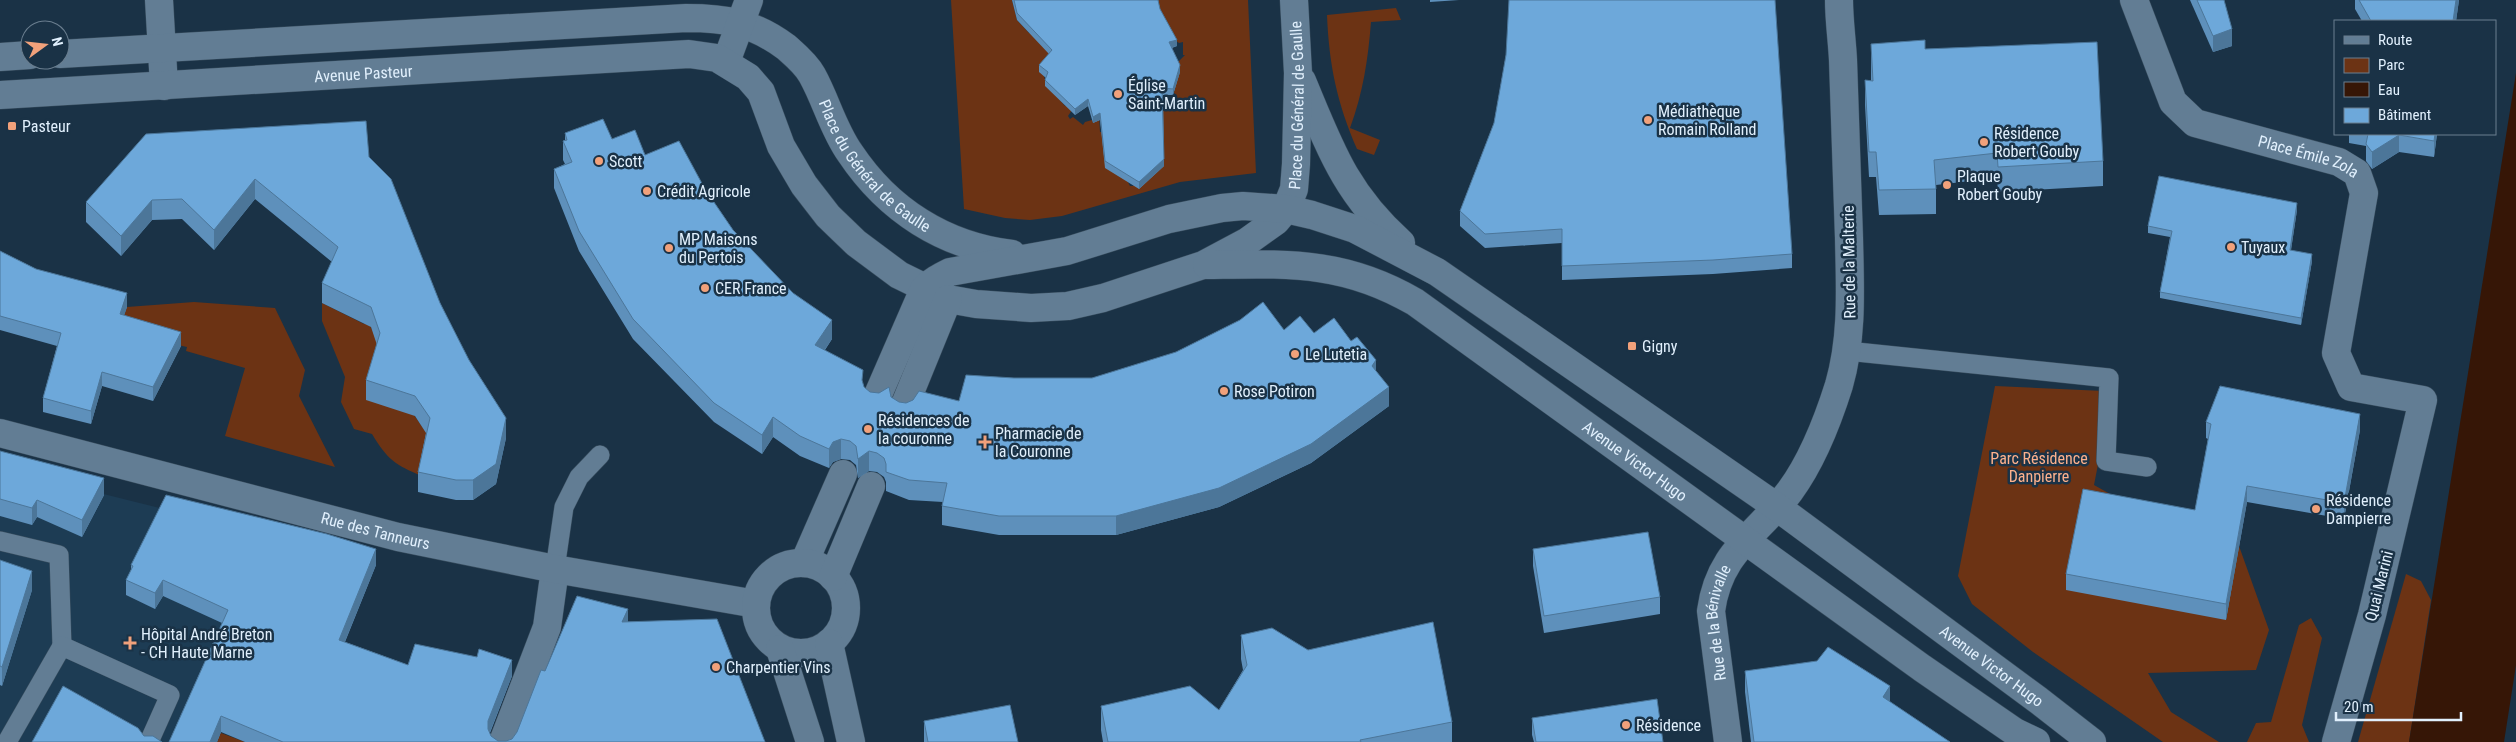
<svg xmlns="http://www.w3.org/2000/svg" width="2516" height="742" font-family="'Roboto Condensed',sans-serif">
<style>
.built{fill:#1d3c54}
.green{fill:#6c3314}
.water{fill:#361606}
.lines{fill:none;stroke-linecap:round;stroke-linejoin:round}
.lane-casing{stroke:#384d5e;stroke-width:20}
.street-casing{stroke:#384d5e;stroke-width:29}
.secondary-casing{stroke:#384d5e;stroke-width:29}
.lane{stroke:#627d94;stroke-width:19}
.street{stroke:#627d94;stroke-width:28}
.secondary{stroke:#627d94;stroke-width:28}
.wall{fill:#5e90bb}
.shaded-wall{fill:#4c7699}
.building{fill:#6da8da;stroke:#4c7699}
.poi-dot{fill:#f1a17b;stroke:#1a3246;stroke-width:2}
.labels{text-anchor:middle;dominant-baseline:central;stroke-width:5;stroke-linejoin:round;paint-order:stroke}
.street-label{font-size:16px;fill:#e1f0fd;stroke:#1a3246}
.poi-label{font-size:16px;fill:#e1f0fd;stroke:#1a3246;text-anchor:start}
.park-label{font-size:16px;fill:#fcb18d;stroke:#1a3246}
</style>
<rect width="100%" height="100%" fill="#1a3246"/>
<polygon class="built" points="0,468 303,544 217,742 0,742"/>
<g class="green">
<polygon points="951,0 1012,0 1017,20 1029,33 1050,29 1056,56 1044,76 1046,84 1065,106 1068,105 1072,110 1068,116 1070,119 1073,117 1083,125 1085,122 1092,120 1093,123 1099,115 1100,132 1102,132 1130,186 1133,186 1160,103 1168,107 1173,95 1177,95 1174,93 1176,64 1185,55 1183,55 1183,42 1179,43 1161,30 1157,0 1248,0 1256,173 1180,182 1062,216 1030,220 1005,218 964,209"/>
<path d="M1396 8 1401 20 1371 22C1368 60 1363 93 1350 128L1380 140 1374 155 1357 149C1337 103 1329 65 1327 15Z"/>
<polygon points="194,302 275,308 305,370 299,396 335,467 225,436 245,368 186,351 187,347 178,345 117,335 127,307"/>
<path d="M322 303 364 324 367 319 412 412 430 438 422 476C395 465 387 459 372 434L354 429 341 402 345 377 322 321Z"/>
<polygon points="1995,386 2104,391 2100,454 2094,485 2155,519 2226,620 2239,546 2269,630 2256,670 2148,673 2171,712 2219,742 2163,742 2033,652 1972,604 1958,576"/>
<polygon points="2406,574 2421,581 2431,600 2409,742 2358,742"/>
<polygon points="2311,618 2322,638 2302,725 2309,742 2247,742 2256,723 2271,722 2299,625"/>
<polygon points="221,732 221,733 245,742 217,742"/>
</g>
<polygon class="water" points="2516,73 2516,665 2504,742 2409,742"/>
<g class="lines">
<defs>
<g id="lane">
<polyline points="1847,351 2109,378 2106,461 2147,467"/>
<polyline points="0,541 59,555 62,646"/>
<polyline points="555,569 564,507 579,477 600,455"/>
<polyline points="7,742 62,646 170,695 149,742"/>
</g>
<g id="street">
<polyline points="159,0 164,86"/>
<path id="s1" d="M2134 0 2173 102 2195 123 2339 162 2357 173 2364 193 2336 353 2351 387 2423 400 2372 615 2336 742"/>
<polyline points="503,742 547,627 555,569"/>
<path id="s2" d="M1728 742 1711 611C1719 551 1757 535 1790 491 1812 461 1828 420 1839 385 1853 336 1850 288 1849 238 1847 179 1845 120 1843 60 1842 40 1839 20 1839 0"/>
</g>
<g id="secondary">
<path id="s3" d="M60 54 686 18C726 18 754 23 786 47 795 55 806 64 812 75 826 100 833 129 850 153 888 210 944 246 1012 254"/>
<polyline points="0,57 30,55"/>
<polyline points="726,62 749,0"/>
<path d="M1302 81C1330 148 1345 193 1401 243"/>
<path id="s4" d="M0 95 689 54 717 58 748 77 761 92 781 146 804 185 828 216 856 243 899 275 948 299 976 304 1031 308 1068 306 1103 298 1203 265 1248 241 1276 221 1286 209 1294 189 1296 164 1298 73 1294 0"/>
<path id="s5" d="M1207 265C1287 264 1343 260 1415 302L1922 668 2015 732 2036 742"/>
<path id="s6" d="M877 397 924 289C932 281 940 277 950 272L1067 251 1169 219 1222 208 1243 206 1286 209 1312 215 1355 229 1437 272 1777 507 2038 700 2092 742"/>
<polyline points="904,407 948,299"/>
<path id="s7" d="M0 433 398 537 555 569 756 604"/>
<polyline points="804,563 843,474"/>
<circle cx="801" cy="608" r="45"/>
<polyline points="833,577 871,486"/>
<polyline points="829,643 851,742"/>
<polyline points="780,649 810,742"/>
</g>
</defs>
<use href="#lane" class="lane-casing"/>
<use href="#street" class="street-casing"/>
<use href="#secondary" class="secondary-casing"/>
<use href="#lane" class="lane"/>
<use href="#street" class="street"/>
<use href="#secondary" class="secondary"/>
</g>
<g class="wall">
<polygon points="1012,0 1158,0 1160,9 1177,46 1172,48 1180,72 1173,95 1163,95 1164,166 1139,189 1105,168 1100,120 1093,123 1088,106 1075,115 1045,86 1045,80 1046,78 1039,72 1039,65 1049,54 1017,20"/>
<polygon points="1430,0 1459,0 1430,2"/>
<polygon points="2190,0 2224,0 2232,46 2213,52"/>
<polygon points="2355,0 2459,0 2456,21 2362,21 2355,9"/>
<polygon points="1871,44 1925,49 2103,161 2103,186 1998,192 1997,178 1936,185 1936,214 1879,215 1876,177 1869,177 1865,105 1865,80 1871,81"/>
<polygon points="1506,55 1792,254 1792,268 1713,274 1562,280 1562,243 1485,248 1460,226 1460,211 1494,123"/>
<polygon points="2335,79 2335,102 2334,102"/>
<polygon points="565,133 612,139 645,155 705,189 733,230 832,339 825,350 863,384 864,387 870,392 891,397 899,402 906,403 959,401 1014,378 1092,378 1284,330 1314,333 1351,341 1376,371 1389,406 1311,463 1219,507 1116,535 999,535 942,525 942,506 943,502 909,500 886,491 886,482 884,477 877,472 869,471 858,478 856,465 850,460 841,459 833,462 829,468 800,456 773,437 762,454 714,422 633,339 579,251 554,188 554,169 565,164 563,160 563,141 565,140"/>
<polygon points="2349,134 2437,134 2434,157 2399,152 2372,169 2366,161 2366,146 2349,143"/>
<polygon points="369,157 440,303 506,438 496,484 473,500 456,500 418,492 418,472 426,433 415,416 366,400 366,380 377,345 371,327 322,303 322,283 332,262 255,199 214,250 182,219 152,220 121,256 86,222 86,202"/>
<polygon points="2297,210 2291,250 2312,261 2301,325 2160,298 2160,292 2170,237 2148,233 2148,226"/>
<polygon points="0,251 36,269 127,307 124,315 181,346 153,401 102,386 91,424 43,412 43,398 57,346 0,330"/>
<polygon points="2206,422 2360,430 2344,519 2247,502 2226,620 2066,590 2066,574 2195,510 2208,439 2206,438"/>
<polygon points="0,451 104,495 82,537 37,517 32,525 0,516"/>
<polygon points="1533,549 1660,597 1660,614 1544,633 1533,566"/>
<polygon points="0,560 32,590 2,686 0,685"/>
<polygon points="131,565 376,565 345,642 408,665 512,676 490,733 491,736 498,741 506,741 512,739 517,732 545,671 628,622 765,742 245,742 221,732 217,742 169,742 222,623 163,596 155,609 126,595 126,580 131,570"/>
<polygon points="1241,635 1308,650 1452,722 1452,742 1103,742 1101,730 1101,706 1219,710 1243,670 1241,659"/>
<polygon points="1817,661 1890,702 1950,742 1751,742 1745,692 1745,671"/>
<polygon points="1532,718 1663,742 1534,742 1532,735"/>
<polygon points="924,721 1018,742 924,742"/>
</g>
<g class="shaded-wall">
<polygon points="2456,0 2459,0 2456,21 2453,21"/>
<polygon points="2232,29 2232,46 2213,52 2213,36"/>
<polygon points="1177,40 1177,46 1169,48 1169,42"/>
<polygon points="1180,65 1180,72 1173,95 1173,89"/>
<polygon points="1088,99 1088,106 1075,115 1075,109"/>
<polygon points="1100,113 1100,120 1093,123 1093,117"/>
<polygon points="2435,134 2437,134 2434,157 2434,141"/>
<polygon points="2399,135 2399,152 2372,169 2372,152"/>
<polygon points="1164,159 1164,166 1139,189 1139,182"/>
<polygon points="255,179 255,199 214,250 214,230"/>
<polygon points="152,200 152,220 121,256 121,236"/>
<polygon points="2297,203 2297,210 2290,256 2290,250"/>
<polygon points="2312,254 2312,261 2301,325 2301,318"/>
<polygon points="127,293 127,307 120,328 120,314"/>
<polygon points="832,320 832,339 815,364 815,345"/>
<polygon points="181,332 181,346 153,401 153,387"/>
<polygon points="1376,360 1376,379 1372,366"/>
<polygon points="102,372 102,386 91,424 91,411"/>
<polygon points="1389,387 1389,406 1311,463 1219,507 1116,535 1116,516"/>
<polygon points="2360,414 2360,430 2344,519 2344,503"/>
<polygon points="773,417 773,437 762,454 762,435"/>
<polygon points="506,418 506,438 496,484 473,500 473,480"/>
<polygon points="841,439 841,459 833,462 829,468 829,449 833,442"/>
<polygon points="869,451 869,471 858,478 858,459"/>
<polygon points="104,478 104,495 82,537 82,520"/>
<polygon points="2247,486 2247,502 2226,620 2226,604"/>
<polygon points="37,500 37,517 32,525 32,508"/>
<polygon points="376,549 376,565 339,656 339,640"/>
<polygon points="32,571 32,590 2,686 2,667"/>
<polygon points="163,580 163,596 155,609 155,593"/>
<polygon points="628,609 628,625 622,622"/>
<polygon points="512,660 512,676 488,737 488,742 488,721"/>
<polygon points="1890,686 1890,708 1883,697"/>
<polygon points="221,716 221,732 217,742 210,742"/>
</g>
<g class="building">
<polygon points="1014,0 1158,0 1160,9 1177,40 1169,42 1180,65 1173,89 1162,88 1164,159 1139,182 1105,161 1100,113 1093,117 1088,99 1075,109 1045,80 1048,72 1039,65 1052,50 1017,13"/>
<polygon points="1509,0 1775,0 1792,254 1713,260 1562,266 1562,229 1485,234 1460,211 1494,123 1506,55"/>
<polygon points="2197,0 2224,0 2232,29 2213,36"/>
<polygon points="2359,0 2456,0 2453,21 2371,21"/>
<polygon points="1925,40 1925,49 2097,42 2103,161 1998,167 1997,153 1934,160 1936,189 1879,190 1876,152 1869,152 1865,80 1873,81 1871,44"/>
<polygon points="603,119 612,139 635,130 645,155 679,141 705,189 733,230 793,293 832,320 815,345 863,370 862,380 864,387 870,392 879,393 889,387 891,397 899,402 906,403 913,400 919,391 959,401 966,375 1014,378 1092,378 1176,352 1240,320 1263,302 1284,330 1300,316 1314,333 1334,318 1351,341 1357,337 1376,360 1372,366 1389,387 1311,444 1219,488 1116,516 999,516 942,506 947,483 909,480 886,472 886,464 884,458 877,453 869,451 858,459 856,446 850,441 841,439 833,442 829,449 800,436 773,417 762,435 714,403 633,319 579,231 554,169 572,162 563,141 567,140 565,133"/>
<polygon points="366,121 369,157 391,179 440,303 469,360 506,418 496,464 473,480 456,480 418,472 430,418 415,396 366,380 380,333 371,307 322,283 338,247 255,179 214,230 182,199 152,200 121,236 86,202 146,134"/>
<polygon points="2368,134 2435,134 2434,141 2399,135 2372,152 2366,144"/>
<polygon points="2159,176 2297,203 2290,250 2312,254 2301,318 2160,292 2172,231 2148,226"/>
<polygon points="0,251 36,269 127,293 120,314 181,332 153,387 102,372 91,411 43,398 61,333 0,316"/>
<polygon points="2220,386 2360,414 2344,503 2247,486 2226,604 2066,574 2083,489 2195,510 2211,424 2206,422"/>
<polygon points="0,451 104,478 82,520 37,500 32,508 0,499"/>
<polygon points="166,495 327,534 376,549 339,640 408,665 415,644 477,657 479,649 512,660 488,721 488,729 491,736 498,741 506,741 512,739 517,732 541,670 545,671 577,596 628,609 622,622 717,619 765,742 283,742 221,716 210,742 169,742 228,610 163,580 155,593 126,580 133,566 131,565"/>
<polygon points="1648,532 1660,597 1544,616 1533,549"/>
<polygon points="0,560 32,571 2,667 0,666"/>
<polygon points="1433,622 1452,722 1360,740 1361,742 1108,742 1101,706 1190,686 1219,710 1247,665 1241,635 1272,628 1308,650"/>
<polygon points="1828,647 1890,686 1883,697 1950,742 1754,742 1745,671 1817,661"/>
<polygon points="63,686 138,728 144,736 153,736 162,742 32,742"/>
<polygon points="1657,699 1663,742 1536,742 1532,718"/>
<polygon points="1010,705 1018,742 928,742 924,721"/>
</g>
<g class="poi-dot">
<circle cx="1118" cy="94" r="5"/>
<circle cx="1648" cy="120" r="5"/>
<rect x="7" y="121" width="10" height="10" rx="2.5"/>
<circle cx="1984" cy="142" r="5"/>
<circle cx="599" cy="161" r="5"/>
<circle cx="1947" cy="185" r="5"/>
<circle cx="647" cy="191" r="5"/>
<circle cx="2231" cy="247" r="5"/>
<circle cx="669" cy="248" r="5"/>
<circle cx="705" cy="288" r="5"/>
<rect x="1627" y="341" width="10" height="10" rx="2.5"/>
<circle cx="1295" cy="354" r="5"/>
<circle cx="1224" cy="391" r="5"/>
<circle cx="868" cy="429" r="5"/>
<path d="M982.5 434.5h5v5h5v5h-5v5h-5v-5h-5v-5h5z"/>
<circle cx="2316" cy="509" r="5"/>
<path d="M127.5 635.5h5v5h5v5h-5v5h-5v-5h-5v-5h5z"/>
<circle cx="716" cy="667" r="5"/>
<circle cx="1626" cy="725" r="5"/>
</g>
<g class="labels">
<g class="street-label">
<text stroke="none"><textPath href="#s4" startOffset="364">Avenue Pasteur</textPath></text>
<text stroke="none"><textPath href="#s4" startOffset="1532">Place du Général de Gaulle</textPath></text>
<text stroke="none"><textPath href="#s1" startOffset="258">Place Émile Zola</textPath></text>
<text stroke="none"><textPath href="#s3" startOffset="884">Place du Général de Gaulle</textPath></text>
<text transform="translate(1849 262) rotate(-91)">Rue de la Malterie</text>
<text stroke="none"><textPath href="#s5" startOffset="486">Avenue Victor Hugo</textPath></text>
<text stroke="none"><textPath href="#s7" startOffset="388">Rue des Tanneurs</textPath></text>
<text transform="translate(2379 586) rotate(-76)">Quai Marini</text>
<text stroke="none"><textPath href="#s2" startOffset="121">Rue de la Bénivalle</textPath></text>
<text stroke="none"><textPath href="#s6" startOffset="1338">Avenue Victor Hugo</textPath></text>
</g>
<g class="poi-label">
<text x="1128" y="85">Église<tspan x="1128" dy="18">Saint-Martin</tspan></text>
<text x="1658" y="111">Médiathèque<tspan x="1658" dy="18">Romain Rolland</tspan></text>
<text x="22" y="126">Pasteur</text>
<text x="1994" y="133">Résidence<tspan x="1994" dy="18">Robert Gouby</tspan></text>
<text x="609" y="161">Scott</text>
<text x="1957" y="176">Plaque<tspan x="1957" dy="18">Robert Gouby</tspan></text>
<text x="657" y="191">Crédit Agricole</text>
<text x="679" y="239">MP Maisons<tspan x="679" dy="18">du Pertois</tspan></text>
<text x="2241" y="247">Tuyaux</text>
<text x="715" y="288">CER France</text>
<text x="1642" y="346">Gigny</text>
<text x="1305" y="354">Le Lutetia</text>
<text x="1234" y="391">Rose Potiron</text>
<text x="878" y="420">Résidences de<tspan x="878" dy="18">la couronne</tspan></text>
<text x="995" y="433">Pharmacie de<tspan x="995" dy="18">la Couronne</tspan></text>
<text x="2326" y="500">Résidence<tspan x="2326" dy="18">Dampierre</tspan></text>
<text x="141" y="634">Hôpital André Breton<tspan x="141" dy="18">- CH Haute Marne</tspan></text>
<text x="726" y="667">Charpentier Vins</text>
<text x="1636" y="725">Résidence</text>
</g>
<g class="park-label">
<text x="2039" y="458">Parc Résidence<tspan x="2039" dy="18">Danpierre</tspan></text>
</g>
</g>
<rect x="2334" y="20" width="162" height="115" fill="#1a3246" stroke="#6a7e8f"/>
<rect x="2344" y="36" width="25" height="8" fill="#627d94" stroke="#6a7e8f"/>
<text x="2378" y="45" font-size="15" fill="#e1f0fd">Route</text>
<rect x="2344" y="58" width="25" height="15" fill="#6c3314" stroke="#6a7e8f"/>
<text x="2378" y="70" font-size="15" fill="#e1f0fd">Parc</text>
<rect x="2344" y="82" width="25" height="15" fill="#361606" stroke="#6a7e8f"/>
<text x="2378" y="95" font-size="15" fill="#e1f0fd">Eau</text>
<rect x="2344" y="108" width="25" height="15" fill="#6da8da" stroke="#6a7e8f"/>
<text x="2378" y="120" font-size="15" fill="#e1f0fd">Bâtiment</text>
<g transform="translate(45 45) rotate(75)"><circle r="24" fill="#1a3246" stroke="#6a7e8f"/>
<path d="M0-4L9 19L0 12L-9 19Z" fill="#f1a17b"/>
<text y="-8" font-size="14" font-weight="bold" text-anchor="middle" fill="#e1f0fd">N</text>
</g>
<path d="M2336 712v8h125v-8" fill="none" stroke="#e1f0fd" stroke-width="2.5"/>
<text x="2344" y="712" font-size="15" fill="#e1f0fd" stroke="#1a3246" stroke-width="4" paint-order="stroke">20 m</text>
</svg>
